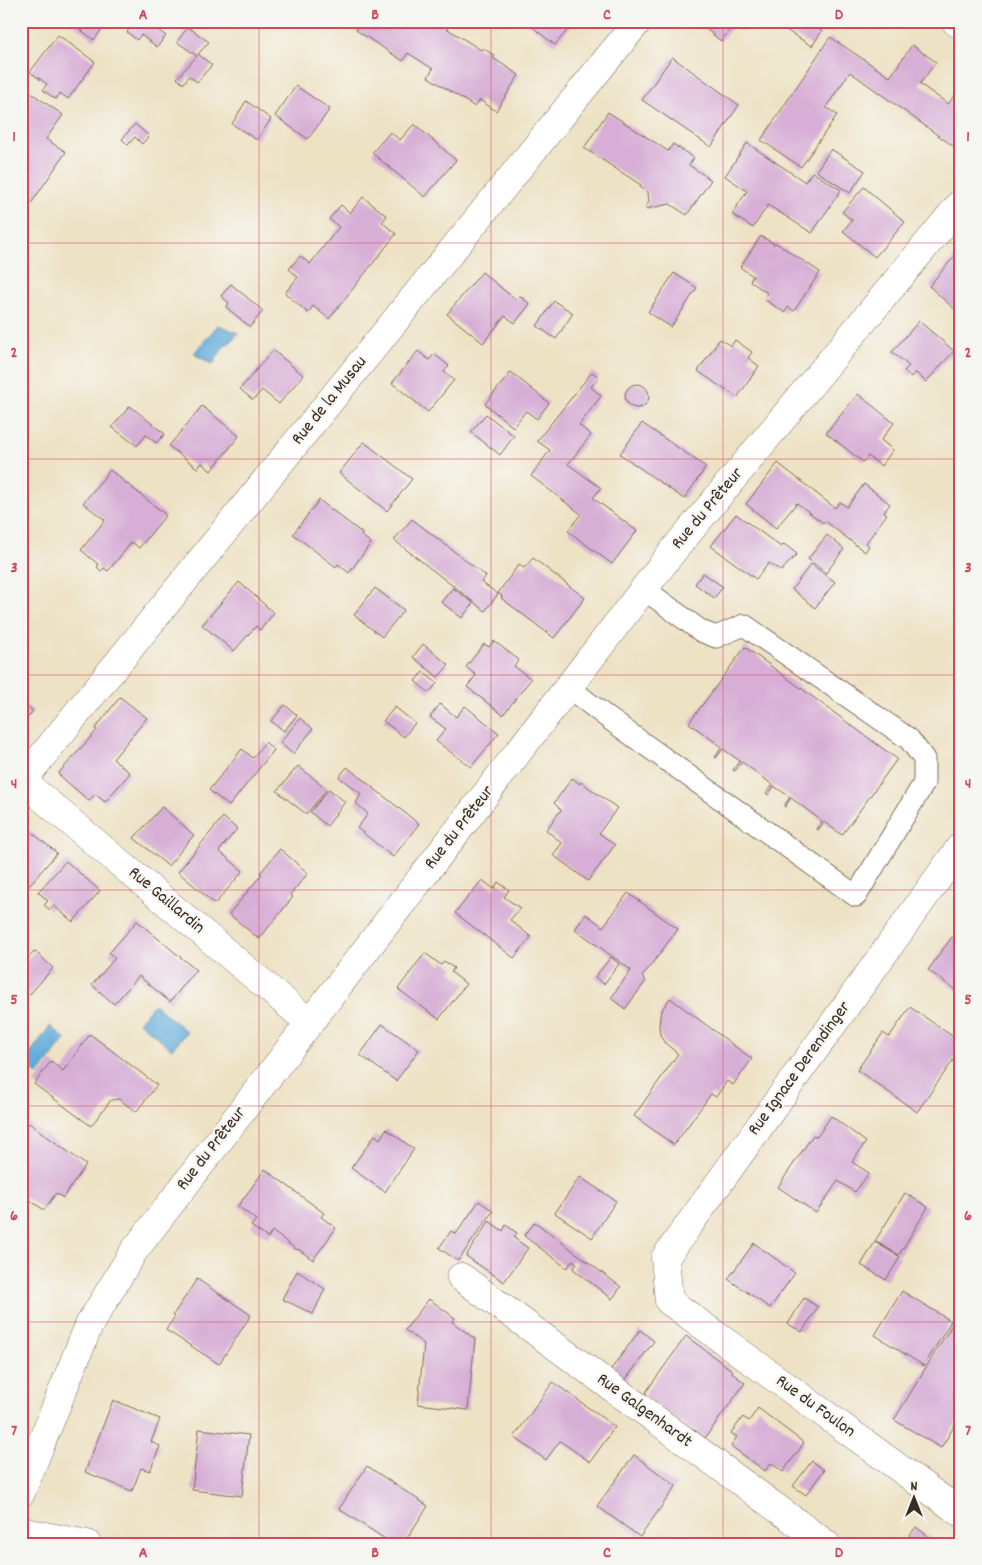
<svg xmlns="http://www.w3.org/2000/svg" width="982" height="1565" font-family="Dekko,sans-serif">
<style>
.water{fill:#61acda;stroke:#4e6b7c}
.building{fill:#d7aed6}
.lines{fill:none;stroke-linecap:round;stroke-linejoin:round}
.lane-casing{stroke:#7a6a58;stroke-width:23}
.street-casing{stroke:#7a6a58;stroke-width:29}
.lane{stroke:#fff;stroke-width:21}
.street{stroke:#fff;stroke-width:28}
.grid{fill:none;stroke:#d1495b;stroke-width:1;stroke-opacity:0.55}
.labels{text-anchor:middle;dominant-baseline:central;stroke-width:4.5;stroke-linejoin:round;paint-order:stroke}
.street-label{font-size:18px;fill:#3b2a1e;stroke:#f6f6f2}
.neatline{fill:none;stroke:#d1495b;stroke-width:2}
.grid-label{font-size:16px;text-anchor:middle;font-weight:bold;fill:#d1495b}
</style>
<rect width="100%" height="100%" fill="#f6f6f2"/>
<filter id="ink" filterUnits="userSpaceOnUse"><feTurbulence type="fractalNoise" baseFrequency=".02" numOctaves="2"/><feDisplacementMap in="SourceGraphic" scale="10" xChannelSelector="R" yChannelSelector="G"/><feConvolveMatrix kernelMatrix="1 2 1 2 8 2 1 2 1" color-interpolation-filters="sRGB"/></filter>
<filter id="wash" filterUnits="userSpaceOnUse"><feTurbulence type="fractalNoise" baseFrequency=".0096" numOctaves="4" result="noise"/><feDisplacementMap in="SourceGraphic" scale="20" xChannelSelector="R" yChannelSelector="G"/><feGaussianBlur stdDeviation="1.12" result="paint"/><feColorMatrix in="noise" values="0 0 0 0 0 0 0 0 0 0 0 0 0 0 0 0 0 1.4 0 .05"/><feComposite in="paint" operator="in"/></filter>
<g filter="url(#wash)">
<rect width="100%" height="100%" fill="#eee2c5"/>
<g class="water">
<polygon points="218,325 238,333 232,341 224,346 213,364 211,364 196,355 195,352"/>
<polygon points="154,1004 187,1032 172,1049 139,1022"/>
<polygon points="50,1026 65,1039 38,1075 23,1063"/>
</g>
<g id="blocks">
<g class="building">
<polygon points="69,21 108,21 94,40"/>
<polygon points="134,21 146,21 166,36 157,47 141,35 137,40 127,32"/>
<polygon points="358,21 435,21 481,50 483,48 495,56 493,58 519,75 496,111 480,100 475,107 428,77 433,69 408,53 403,61 356,30 360,22"/>
<polygon points="525,21 575,21 555,45"/>
<polygon points="696,21 751,21 743,32 734,25 721,41"/>
<polygon points="785,21 807,21 822,31 812,46 781,27"/>
<polygon points="188,27 209,42 198,54 212,65 197,82 189,76 183,84 177,78 197,56 177,42"/>
<polygon points="58,35 95,62 68,99 60,93 55,99 43,90 47,84 30,72"/>
<polygon points="830,37 890,77 912,45 936,62 920,84 948,104 961,87 961,149 960,151 850,72 826,107 837,115 801,167 761,140"/>
<polygon points="672,57 739,105 711,147 642,100"/>
<polygon points="21,86 63,115 46,139 66,152 26,211 21,208"/>
<polygon points="296,86 330,109 308,139 275,116"/>
<polygon points="246,101 271,119 257,140 232,124"/>
<polygon points="608,112 668,151 673,144 694,158 689,165 711,180 687,215 670,204 646,209 645,208 649,202 648,192 640,187 641,185 584,148"/>
<polygon points="135,124 149,136 142,144 135,137 128,145 122,139"/>
<polygon points="414,124 456,160 425,197 372,153 390,132 400,140"/>
<polygon points="747,143 805,182 812,172 841,190 812,233 768,205 753,228 732,214 747,191 725,176"/>
<polygon points="831,149 865,171 850,193 816,171"/>
<polygon points="864,187 905,222 875,257 843,231 852,220 842,212"/>
<polygon points="363,197 387,216 382,222 396,234 329,319 313,306 308,313 285,293 298,277 289,269 300,256 310,264 339,227 329,219 341,205 350,213"/>
<polygon points="761,236 774,244 776,243 820,272 794,311 788,307 785,313 764,299 767,293 750,281 753,276 740,267"/>
<polygon points="959,251 961,253 961,311 959,313 929,286"/>
<polygon points="482,272 516,300 520,296 530,304 515,323 505,316 483,343 447,314"/>
<polygon points="674,273 697,288 671,327 648,312"/>
<polygon points="231,284 263,311 250,327 226,307 229,303 221,296"/>
<polygon points="554,301 573,313 556,339 537,326"/>
<polygon points="919,321 954,351 926,382 915,372 911,377 904,371 909,366 892,352"/>
<polygon points="720,339 731,346 735,340 752,352 748,358 759,366 737,398 698,371"/>
<polygon points="273,350 303,375 279,404 262,390 253,400 240,389"/>
<polygon points="418,351 429,360 434,354 449,366 444,372 454,380 428,412 392,383"/>
<polygon points="511,372 549,403 537,419 526,411 513,427 485,404"/>
<polygon points="592,372 599,377 591,387 601,396 579,425 591,435 568,464 601,488 593,498 637,531 612,564 568,531 581,514 531,476 550,450 537,441"/>
<circle cx="637" cy="396" r="12"/>
<polygon points="858,394 894,423 881,440 893,450 881,466 868,456 863,462 826,433"/>
<polygon points="130,406 165,434 156,443 146,435 137,446 112,427"/>
<polygon points="202,406 239,436 211,471 202,463 197,468 169,446"/>
<polygon points="486,414 514,436 500,455 471,432"/>
<polygon points="642,423 706,467 684,499 620,454"/>
<polygon points="364,442 412,479 387,511 339,473"/>
<polygon points="778,463 835,508 840,502 847,507 864,484 890,504 884,512 887,514 866,543 869,546 865,552 825,521 823,523 797,503 776,528 746,504"/>
<polygon points="110,470 166,515 139,548 132,542 108,571 104,568 101,571 97,567 99,565 81,550 105,520 83,503"/>
<polygon points="319,500 362,533 361,535 371,543 349,573 338,564 336,567 293,534"/>
<polygon points="736,514 781,547 784,544 797,554 781,571 769,563 756,579 711,546"/>
<polygon points="412,519 486,576 481,582 498,594 485,611 394,540"/>
<polygon points="827,535 844,549 826,573 808,559"/>
<polygon points="533,558 585,598 554,638 501,598 502,596 498,593 519,564 524,568"/>
<polygon points="811,564 835,582 815,608 792,589"/>
<polygon points="703,573 723,587 714,598 695,584"/>
<polygon points="239,582 274,613 260,630 256,626 234,651 202,625"/>
<polygon points="375,588 404,610 382,637 354,615"/>
<polygon points="453,588 473,603 462,618 441,602"/>
<polygon points="494,641 519,660 514,666 531,679 503,715 467,687 476,675 466,667 484,644 489,647"/>
<polygon points="423,644 449,665 438,677 413,657"/>
<polygon points="745,647 897,759 842,835 824,822 818,830 816,829 822,821 791,798 785,807 784,806 790,797 774,786 768,795 766,793 773,785 742,762 735,771 733,770 740,761 723,749 716,758 715,757 722,747 689,723"/>
<polygon points="423,672 437,683 429,693 415,681"/>
<polygon points="120,697 147,718 113,759 130,773 105,802 95,794 89,801 58,774 97,730 95,729"/>
<polygon points="21,701 33,711 21,726"/>
<polygon points="440,704 456,717 465,706 499,733 471,767 436,741 446,729 430,717"/>
<polygon points="285,705 297,715 284,731 271,721"/>
<polygon points="395,707 415,723 404,737 383,721"/>
<polygon points="300,718 313,729 293,754 280,743"/>
<polygon points="265,742 274,750 229,806 209,790 242,749 253,758"/>
<polygon points="298,766 327,789 306,814 277,791"/>
<polygon points="347,767 419,824 393,857 357,828 368,814 356,803 361,794 339,777"/>
<polygon points="572,778 580,784 581,782 617,808 599,833 615,845 588,881 553,855 562,843 546,830 561,810 554,803"/>
<polygon points="329,789 345,802 327,826 310,812"/>
<polygon points="162,807 194,835 168,866 134,838"/>
<polygon points="223,817 237,829 219,851 243,871 215,904 178,872"/>
<polygon points="29,830 57,853 21,895 21,839"/>
<polygon points="280,849 308,873 290,895 293,897 259,939 229,914 262,874 260,873"/>
<polygon points="66,861 100,891 73,922 54,906 50,910 44,905 48,901 38,892"/>
<polygon points="482,880 494,889 498,882 509,890 504,897 520,908 510,920 531,937 514,958 455,913"/>
<polygon points="628,893 678,929 642,977 646,981 625,1009 611,998 631,970 575,929 586,914 603,927"/>
<polygon points="137,921 196,970 170,1002 139,976 114,1004 92,985 115,958 109,953"/>
<polygon points="952,937 961,943 961,994 928,970"/>
<polygon points="35,951 53,968 30,994 21,987 21,966"/>
<polygon points="425,953 441,965 444,961 454,968 451,972 466,984 439,1019 398,989"/>
<polygon points="611,957 619,964 604,984 595,977"/>
<polygon points="670,998 752,1059 733,1085 727,1081 716,1097 711,1094 674,1145 634,1116 678,1054 664,1042 660,1035 659,1026 660,1016 663,1008"/>
<polygon points="910,1007 961,1042 961,1049 917,1112 857,1070 883,1033 889,1037"/>
<polygon points="382,1024 419,1050 396,1081 360,1055"/>
<polygon points="90,1034 157,1085 136,1112 119,1099 111,1100 91,1126 34,1084 51,1061 63,1071"/>
<polygon points="831,1116 866,1142 852,1162 869,1173 855,1192 838,1181 816,1213 778,1187 813,1135 817,1137"/>
<polygon points="29,1123 86,1165 63,1198 56,1193 44,1210 21,1194 21,1133"/>
<polygon points="386,1129 414,1149 385,1192 351,1168 375,1135 380,1139"/>
<polygon points="265,1169 324,1213 321,1217 336,1228 313,1260 298,1249 297,1250 272,1231 268,1238 251,1226 256,1220 238,1206"/>
<polygon points="580,1177 616,1201 592,1238 555,1213"/>
<polygon points="905,1193 928,1207 899,1255 875,1241"/>
<polygon points="479,1201 493,1211 458,1261 439,1248 451,1231 456,1234"/>
<polygon points="489,1221 503,1231 506,1225 517,1233 514,1238 528,1248 504,1282 466,1256"/>
<polygon points="535,1222 621,1287 612,1299 573,1269 577,1264 573,1260 567,1268 524,1236"/>
<polygon points="875,1242 900,1257 886,1280 861,1265"/>
<polygon points="754,1243 795,1273 770,1308 728,1279"/>
<polygon points="297,1271 325,1289 313,1314 282,1299"/>
<polygon points="197,1279 251,1315 219,1364 166,1330 175,1316 173,1315"/>
<polygon points="902,1291 951,1321 924,1366 875,1335"/>
<polygon points="804,1298 818,1307 802,1332 788,1324"/>
<polygon points="429,1299 455,1318 452,1322 475,1339 468,1410 418,1404 424,1344 405,1330"/>
<polygon points="953,1323 961,1328 961,1415 941,1448 894,1420"/>
<polygon points="640,1330 654,1341 624,1382 609,1372"/>
<polygon points="686,1336 733,1371 732,1373 745,1383 705,1438 692,1428 691,1430 647,1398 646,1392"/>
<polygon points="553,1382 615,1427 590,1462 560,1441 546,1460 514,1437"/>
<polygon points="113,1400 160,1419 151,1442 160,1446 150,1471 141,1468 132,1491 85,1472"/>
<polygon points="758,1408 804,1443 783,1472 771,1463 765,1471 731,1446 737,1437 731,1433 743,1417 749,1421"/>
<polygon points="199,1429 249,1435 242,1496 192,1490"/>
<polygon points="634,1455 676,1486 640,1537 597,1506"/>
<polygon points="812,1461 824,1470 806,1495 793,1486"/>
<polygon points="367,1466 428,1506 403,1544 393,1544 339,1509"/>
<polygon points="916,1527 938,1544 903,1544"/>
</g>
</g>
</g>
<g filter="url(#ink)">
<use href="#blocks" fill-opacity="0" stroke="#7a6a58" stroke-width="1"/>
<g class="lines">
<defs>
<polyline id="lane" points="568,687 608,718 856,896 924,783 924,759 909,739 744,625 716,637 701,631 644,589"/>
<g id="street">
<polyline points="955,21 961,25"/>
<polyline points="21,780 310,1023"/>
<polyline points="22,781 638,21"/>
<polyline points="961,846 665,1258 669,1301 961,1513"/>
<polyline points="461,1277 826,1544"/>
<polyline points="21,1493 89,1325 134,1251 673,551 961,203"/>
<polyline points="21,1530 29,1533 87,1544"/>
</g>
</defs>
<use href="#lane" class="lane-casing"/>
<use href="#street" class="street-casing"/>
<use href="#lane" class="lane"/>
<use href="#street" class="street"/>
</g>
</g>
<path class="grid" d="M259 21V1544M491 21V1544M723 21V1544M21 243H961M21 459H961M21 675H961M21 890H961M21 1106H961M21 1322H961"/>
<g class="labels">
<g class="street-label">
<text transform="translate(330 401) rotate(-51)">Rue de la Musau</text>
<text transform="translate(708 509) rotate(-50)">Rue du Prêteur</text>
<text transform="translate(460 828) rotate(-52)">Rue du Prêteur</text>
<text transform="translate(166 901) rotate(40)">Rue Gaillardin</text>
<text transform="translate(800 1069) rotate(-54)">Rue Ignace Derendinger</text>
<text transform="translate(212 1149) rotate(-52)">Rue du Prêteur</text>
<text transform="translate(815 1407) rotate(36)">Rue du Foulon</text>
<text transform="translate(644 1411) rotate(36)">Rue Galgenhardt</text>
</g>
</g>
<rect width="982" height="1565" fill="none" stroke="#f6f6f2" stroke-width="55"/>
<g transform="translate(914 1498)" stroke="#f6f6f2" stroke-width="4" paint-order="stroke">
<path d="M0-4L9 19L0 12L-9 19Z" fill="#3b2a1e"/>
<text y="-8" font-size="14" font-weight="bold" text-anchor="middle" fill="#3b2a1e">N</text>
</g>
<rect x="28" y="28" width="926" height="1510" class="neatline"/>
<g class="grid-label">
<text x="143" y="19">A</text>
<text x="375" y="19">B</text>
<text x="607" y="19">C</text>
<text x="839" y="19">D</text>
<text x="14" y="141">1</text>
<text x="968" y="141">1</text>
<text x="14" y="357">2</text>
<text x="968" y="357">2</text>
<text x="14" y="572">3</text>
<text x="968" y="572">3</text>
<text x="14" y="788">4</text>
<text x="968" y="788">4</text>
<text x="14" y="1004">5</text>
<text x="968" y="1004">5</text>
<text x="14" y="1220">6</text>
<text x="968" y="1220">6</text>
<text x="14" y="1435">7</text>
<text x="968" y="1435">7</text>
<text x="143" y="1557">A</text>
<text x="375" y="1557">B</text>
<text x="607" y="1557">C</text>
<text x="839" y="1557">D</text>
</g>
</svg>
